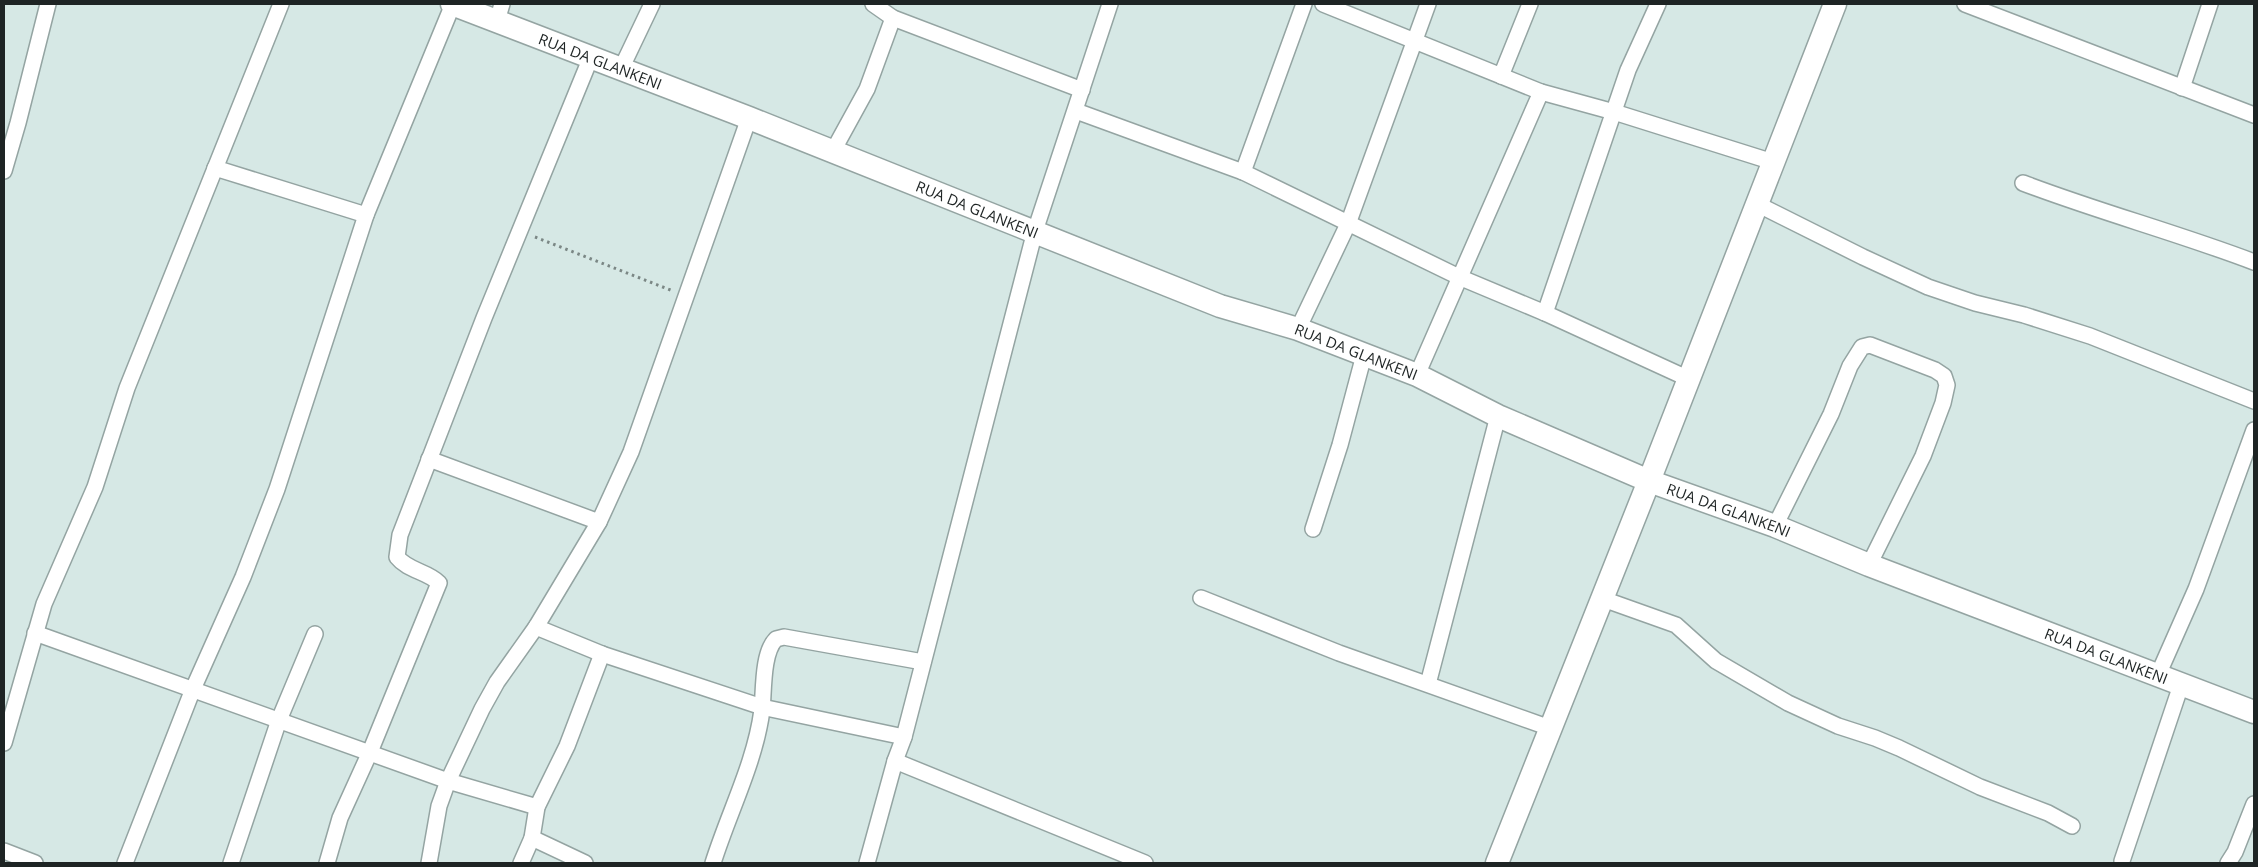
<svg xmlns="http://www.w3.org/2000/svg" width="2258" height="867" font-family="'Open Sans',sans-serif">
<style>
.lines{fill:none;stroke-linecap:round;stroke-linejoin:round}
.street-casing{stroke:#94a4a2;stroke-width:18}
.secondary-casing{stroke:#94a4a2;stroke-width:25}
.path{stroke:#7b8785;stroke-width:3;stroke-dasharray:2.5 4;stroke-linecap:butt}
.street{stroke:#fff;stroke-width:15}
.secondary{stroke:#fff;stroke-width:22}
.labels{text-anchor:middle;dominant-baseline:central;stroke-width:4;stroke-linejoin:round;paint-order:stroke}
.street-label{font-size:15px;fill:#1e2424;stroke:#e3f5f2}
</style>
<rect width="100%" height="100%" fill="#d6e8e5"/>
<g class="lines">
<defs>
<g id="street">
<polyline points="873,4 893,18 1082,90"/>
<polyline points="1323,4 1541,92 1614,112 1773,162"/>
<polyline points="1965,4 2254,115"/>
<polyline points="497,21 502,4"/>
<polyline points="621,69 652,4"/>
<polyline points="1501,76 1530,4"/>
<polyline points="2182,88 2210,4"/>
<polyline points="1076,111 1243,172 1459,277 1545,313 1689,379"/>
<polyline points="833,151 867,89 893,18"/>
<polyline points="215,168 366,215"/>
<polyline points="4,171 18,123 48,4"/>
<polyline points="1243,172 1304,4"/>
<path d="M2023 183C2099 212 2178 233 2254 262"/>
<polyline points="1757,204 1863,257 1928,287 1975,303 2024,315 2090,336 2254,401"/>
<polyline points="1545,313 1628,70 1658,4"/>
<polyline points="1298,329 1348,224 1428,4"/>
<polyline points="1417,375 1541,92"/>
<polyline points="429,459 599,522"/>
<polyline points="1775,526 1831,414 1850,366 1862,347 1870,345 1935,370 1944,376 1947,385 1943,403 1923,456 1869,565"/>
<polyline points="1313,529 1340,445 1364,355"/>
<polyline points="1201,598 1339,653 1550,728"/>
<polyline points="1603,599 1676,625 1716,661 1788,703 1838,726 1875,738 1899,748 1980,787 2048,813 2072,826"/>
<polyline points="536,627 602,654 762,707 904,737"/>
<polyline points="35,633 448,781 537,807"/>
<polyline points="2158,675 2196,589 2254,430"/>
<polyline points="1428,684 1498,416"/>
<polyline points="4,743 44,604 95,487 127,388 281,4"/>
<polyline points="895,761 1145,863"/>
<polyline points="532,838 585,863"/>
<polyline points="4,851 35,863"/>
<polyline points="2122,861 2181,685"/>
<polyline points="125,863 193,689 243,577 277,489 366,215 453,4"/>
<polyline points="231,863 279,720 315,634"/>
<path d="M327 863 340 818 370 752 439 583C427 571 408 571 397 557L400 535 484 318 591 57"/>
<polyline points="429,863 439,806 448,781 482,709 497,682 536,627 599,522 631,452 749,118"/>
<polyline points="521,863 532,838 537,807 567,746 602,654"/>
<path d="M713 863C729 812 755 763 762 710 764 691 762 653 776 639L784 637 923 662"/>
<polyline points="867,863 895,761 904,737 1035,231 1110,4"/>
<polyline points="2228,863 2235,852 2254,804"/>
</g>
<g id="secondary">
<path id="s1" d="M452 4 749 118 1220 306 1298 329 1417 375 1498 416 1649 481 1775 526 1869 565 2254 712"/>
<polyline points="1497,863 1649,481 1835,4"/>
</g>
</defs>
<use href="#street" class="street-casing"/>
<use href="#secondary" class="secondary-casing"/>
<polyline class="path" points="535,237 673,291"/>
<use href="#street" class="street"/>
<use href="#secondary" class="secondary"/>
</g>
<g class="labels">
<g class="street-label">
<text stroke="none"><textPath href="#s1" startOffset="159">RUA DA GLANKENI</textPath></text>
<text stroke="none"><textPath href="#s1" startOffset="564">RUA DA GLANKENI</textPath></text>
<text stroke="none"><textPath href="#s1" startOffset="969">RUA DA GLANKENI</textPath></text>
<text stroke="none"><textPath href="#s1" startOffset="1374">RUA DA GLANKENI</textPath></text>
<text stroke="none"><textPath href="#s1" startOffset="1779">RUA DA GLANKENI</textPath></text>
</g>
</g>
<rect width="2258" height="867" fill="none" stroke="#1e2424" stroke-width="10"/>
</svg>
